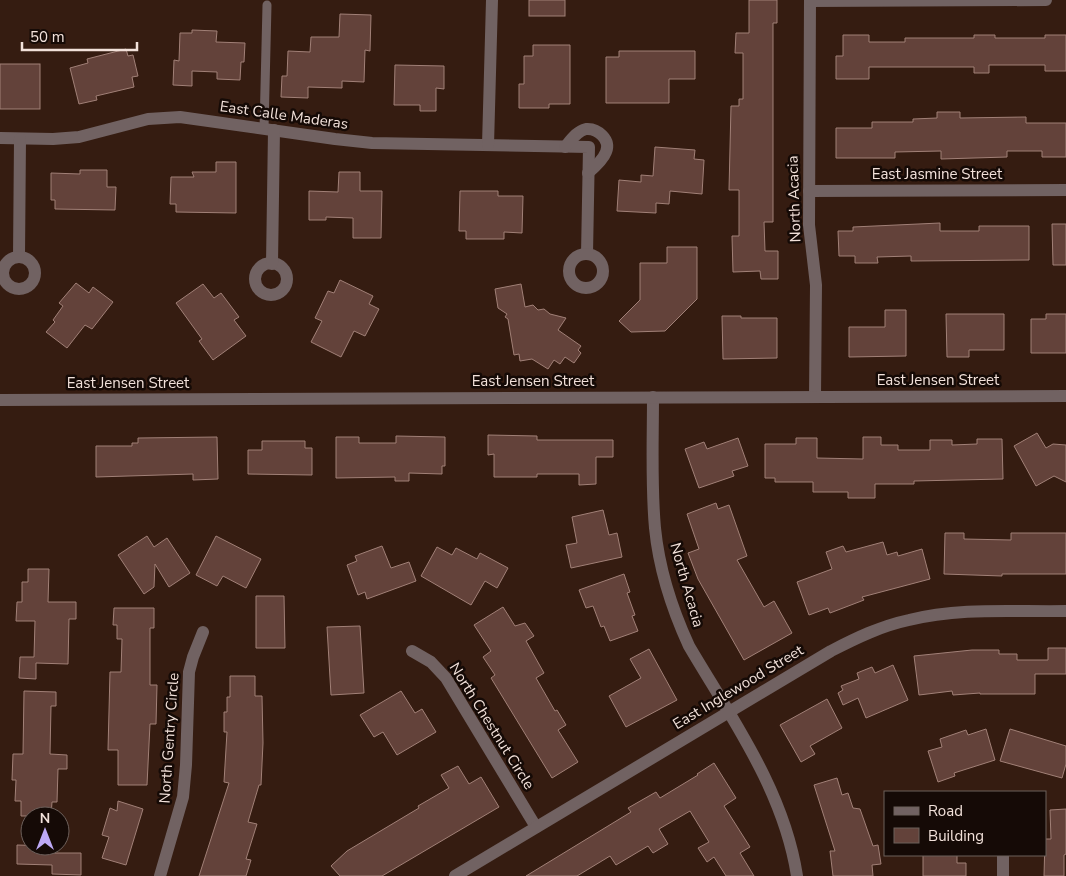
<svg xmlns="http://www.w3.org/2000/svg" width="1066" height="876" font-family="'Nunito Sans',sans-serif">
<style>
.building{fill:#63423a;stroke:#a18077}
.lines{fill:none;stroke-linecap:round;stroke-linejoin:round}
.service{stroke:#716262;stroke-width:9}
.minor{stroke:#716262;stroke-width:12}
.labels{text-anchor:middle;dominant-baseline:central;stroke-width:5;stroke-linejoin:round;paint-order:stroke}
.street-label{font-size:15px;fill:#f2e1da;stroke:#150a06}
</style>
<rect width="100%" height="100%" fill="#351c11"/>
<g class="building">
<rect x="529" y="0" width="36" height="16"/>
<polygon points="749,0 777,0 777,23 773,23 773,222 764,222 765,251 778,251 778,279 761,279 760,271 733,272 732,236 739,236 739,190 729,190 731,106 739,106 739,99 743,99 743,53 735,53 736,33 749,33"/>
<polygon points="340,14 371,15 370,51 365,50 364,82 342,81 342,88 308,87 308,98 281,97 282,76 287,76 288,51 310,52 311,37 339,37"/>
<polygon points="192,30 217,31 216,42 245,43 244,62 241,62 240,80 217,79 217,72 192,71 192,86 173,85 174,60 179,61 180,33 192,33"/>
<polygon points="843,35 869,35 869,42 905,42 905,38 974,38 974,35 995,35 995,38 1045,38 1045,35 1066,35 1066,71 1045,71 1045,65 989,65 989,73 974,73 974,67 869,67 869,79 836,79 836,56 843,56"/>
<polygon points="533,45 570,45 570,104 549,104 549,108 519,108 519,84 524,84 524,56 533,56"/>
<polygon points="126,49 128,56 133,55 138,76 132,77 134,87 96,96 97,100 79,104 70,68 88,63 87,59"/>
<polygon points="619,51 695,51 695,79 669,79 669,103 606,103 606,57 619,57"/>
<rect x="0" y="64" width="40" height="45"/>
<polygon points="395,65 444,66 444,89 436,88 436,111 420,111 420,105 394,105"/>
<polygon points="937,112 960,112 960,118 1026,117 1026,123 1066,123 1066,157 1042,157 1042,151 1007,151 1007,157 941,159 941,151 895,152 895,158 836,158 836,128 872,128 872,122 913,122 913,119 937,118"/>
<polygon points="655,147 695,150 694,159 704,160 702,194 670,191 669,204 656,203 656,213 617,211 619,180 641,182 641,175 653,176"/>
<polygon points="216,162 236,162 236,213 176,212 176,204 170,204 171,177 194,177 192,172 216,172"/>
<polygon points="80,170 107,170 107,187 116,187 115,210 55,209 55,200 51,200 51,173 80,174"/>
<polygon points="339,172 360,172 360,191 382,191 381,238 353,238 353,218 326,217 326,220 309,220 309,191 338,192"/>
<polygon points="460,191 498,191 498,196 523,196 522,233 504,232 504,239 466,239 466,231 459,231"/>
<polygon points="940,223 940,231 979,231 979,226 1029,226 1029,260 911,261 911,256 877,257 878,263 855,263 855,256 839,256 838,231 853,231 853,227"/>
<polygon points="1052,224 1066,224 1066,265 1053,265"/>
<polygon points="667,247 697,247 697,299 665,331 631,332 619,321 640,300 640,263 667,263"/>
<polygon points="340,280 373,296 369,304 379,309 365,336 354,331 341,357 311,342 322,321 315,318 328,291 334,293"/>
<polygon points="76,283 89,293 93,287 113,302 92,329 85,325 67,348 46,332 55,322 53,320 63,306 59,303"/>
<polygon points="203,284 214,298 221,293 239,317 234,320 246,336 213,360 199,341 202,339 176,303"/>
<polygon points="521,284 525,307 533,305 538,310 544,309 550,314 566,318 558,330 581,346 578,350 581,353 574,363 565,357 560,364 554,360 548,369 532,359 520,361 519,354 514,355 508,319 505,317 507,314 498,308 495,289"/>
<polygon points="885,310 906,310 906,356 849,357 849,327 885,327"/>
<polygon points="946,314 1004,314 1004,350 969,350 969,357 947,357"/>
<polygon points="1046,314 1066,314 1066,353 1031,353 1031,319 1046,319"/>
<polygon points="722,316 741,316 741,318 777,318 777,358 723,359"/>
<polygon points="1037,433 1046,448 1053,444 1066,445 1066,482 1054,476 1036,486 1014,446"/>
<polygon points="488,435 537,436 537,440 613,440 613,457 596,457 596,484 579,485 579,474 537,474 537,477 494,477 494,454 488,455"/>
<polygon points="396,436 445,437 445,466 442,466 442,474 409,473 409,481 395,481 395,477 336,478 336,437 359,437 359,443 396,443"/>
<polygon points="217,437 218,479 193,480 193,474 96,477 96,446 132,446 132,443 138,443 138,438"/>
<polygon points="863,437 881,437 881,445 898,445 898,450 930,450 930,440 952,440 952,445 977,444 977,439 1002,439 1003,479 914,481 914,484 875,484 875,498 848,498 848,492 813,492 813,482 775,482 775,478 765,478 765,444 796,444 796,438 817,438 817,458 863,459"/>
<polygon points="738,438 748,466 732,471 734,476 699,488 685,449 704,442 707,449"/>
<polygon points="262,441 305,441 305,448 312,448 312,475 248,474 248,450 262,450"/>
<polygon points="716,503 718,509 729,505 747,556 737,560 764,607 774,601 792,633 744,660 698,579 688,553 699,549 687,514"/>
<polygon points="603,510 609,535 617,533 622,557 571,568 566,545 577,543 572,517"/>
<polygon points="945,533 964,533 964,539 1011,540 1011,533 1066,533 1066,574 1002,574 1002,576 944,574"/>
<polygon points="147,536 154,547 167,538 190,573 169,587 155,564 154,587 144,594 118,555"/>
<polygon points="216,536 261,559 246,588 223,576 217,586 196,575"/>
<polygon points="883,542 887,555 897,552 898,556 922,549 930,579 862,597 864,600 830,613 828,608 809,615 797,582 832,569 826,552 843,546 846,552"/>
<polygon points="382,546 391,568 409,562 416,581 367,599 365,592 358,595 347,565 357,561 355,556"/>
<polygon points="437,547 452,555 456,548 477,559 480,553 508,568 497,588 485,581 471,605 421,576"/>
<polygon points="28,569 49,569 48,602 76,602 76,619 69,619 68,664 36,663 36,679 19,678 20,657 34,657 35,621 16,621 17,602 22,602 22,582 28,582"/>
<polygon points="624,574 630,592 627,593 635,615 632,616 638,631 610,641 604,626 601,627 593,606 586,608 579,590"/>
<polygon points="256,596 284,596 285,648 256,648"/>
<polygon points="503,607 515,626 525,623 534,636 526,641 544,673 536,678 555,711 557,710 566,725 558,730 578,762 552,778 491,678 495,675 483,657 491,651 474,625"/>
<polygon points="114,608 154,608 154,628 150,628 150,685 157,685 156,724 150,724 147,785 118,785 118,750 108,750 110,672 121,672 122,639 117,639 117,625 113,625"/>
<polygon points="360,626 364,693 331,695 327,627"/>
<polygon points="1048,648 1066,648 1066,674 1035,674 1035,694 980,694 980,693 953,695 952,691 919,695 914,656 972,650 999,650 999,654 1017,654 1017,660 1048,660"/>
<polygon points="649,649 677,700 626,727 609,696 641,678 630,659"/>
<polygon points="893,665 908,700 866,718 858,698 843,705 838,693 843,690 841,686 859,679 857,673 872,667 875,673"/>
<polygon points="230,676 255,676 255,696 262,696 263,743 261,785 259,785 248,822 257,824 246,859 251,860 246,876 199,876 229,783 224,782 227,732 224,732 224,712 227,712 227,697 230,697"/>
<polygon points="24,691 56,692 56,706 51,706 50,754 67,755 67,769 58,769 57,802 52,802 51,816 21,816 21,801 15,801 16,780 12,780 13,754 23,754"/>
<polygon points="401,691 415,713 422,709 436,732 397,755 383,732 374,737 360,715"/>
<polygon points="827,699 842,728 810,746 815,754 801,762 780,725"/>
<polygon points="986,729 995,760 954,773 955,776 938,782 928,751 942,747 940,739 966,730 968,735"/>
<polygon points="1010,729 1066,746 1066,764 1062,778 1000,761"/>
<polygon points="714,763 736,798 724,806 750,847 740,853 754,876 726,876 714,857 707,862 698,848 709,842 690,811 659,829 668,844 653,853 648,846 616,865 610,856 577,876 526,876 631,812 628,808 656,792 660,798 698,775 697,774"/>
<polygon points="458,766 469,784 481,777 499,807 382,876 340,876 331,866 347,851 419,808 418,806 449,788 441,775"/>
<polygon points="837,778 842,795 848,793 853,808 860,809 873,846 878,845 881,864 872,865 873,876 833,876 830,851 835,851 814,785"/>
<polygon points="118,801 143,809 126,865 102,858 109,837 102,835 110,808 117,811"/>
<polygon points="1066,809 1066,854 1064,855 1064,876 1044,876 1045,839 1051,839 1050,810"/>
<polygon points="17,845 51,846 51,853 81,853 81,875 52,874 52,865 17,864"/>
<polygon points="923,855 957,855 957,863 966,863 966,876 923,876"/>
</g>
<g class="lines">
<polyline class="service" points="264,129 267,5"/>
<g class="minor">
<polyline points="810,0 809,225 816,285 815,396"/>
<polyline points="810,1 1046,0"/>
<polyline points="0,138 53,139 79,137 148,119 180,117 335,139 372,143 589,147 587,254"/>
<polyline points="488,145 492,0"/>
<path d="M565 147C571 140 577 131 586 129 598 128 611 140 606 152 603 160 595 167 588 173"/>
<polyline points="809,191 1066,190"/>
<circle cx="586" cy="271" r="17"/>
<polyline points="19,256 20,139"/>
<circle cx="19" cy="273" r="16"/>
<circle cx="271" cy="279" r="16"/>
<polyline points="272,264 274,130"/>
<path d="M653 397C653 441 651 485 655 528 659 569 672 609 689 646 732 719 784 791 797 876"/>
<polyline points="0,400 1066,396"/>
<polyline points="412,651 431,662 446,678 536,827"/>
<polyline points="160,876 183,797 186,765 189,672 193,657 203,632"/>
<path d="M455 876 831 651C856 638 881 626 909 620 960 607 1014 612 1066 611"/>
<polyline points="1003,876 1003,855"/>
</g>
</g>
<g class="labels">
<g class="street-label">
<text transform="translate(284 115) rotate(8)">East Calle Maderas</text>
<text x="937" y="174">East Jasmine Street</text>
<text transform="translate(794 199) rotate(-92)">North Acacia</text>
<text x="938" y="380">East Jensen Street</text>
<text x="533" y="381">East Jensen Street</text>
<text x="128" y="383">East Jensen Street</text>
<text transform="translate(687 585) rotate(74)">North Acacia</text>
<text transform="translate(738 687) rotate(-31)">East Inglewood Street</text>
<text transform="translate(492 726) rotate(58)">North Chestnut Circle</text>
<text transform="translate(169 738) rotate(-86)">North Gentry Circle</text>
</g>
</g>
<rect x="884" y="791" width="162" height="65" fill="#150a06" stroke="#6d605b"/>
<rect x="894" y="807" width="25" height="8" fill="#716262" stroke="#6d605b"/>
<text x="928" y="816" font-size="15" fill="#f2e1da">Road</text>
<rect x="894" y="828" width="25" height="15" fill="#63423a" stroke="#6d605b"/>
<text x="928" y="841" font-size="15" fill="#f2e1da">Building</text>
<g transform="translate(45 831)"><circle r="24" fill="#150a06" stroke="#6d605b"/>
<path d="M0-4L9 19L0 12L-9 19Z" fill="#bda9f5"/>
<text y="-8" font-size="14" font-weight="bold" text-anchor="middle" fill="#f2e1da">N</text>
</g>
<path d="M22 42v8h115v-8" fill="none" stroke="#f2e1da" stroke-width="2.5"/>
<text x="30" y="42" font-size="15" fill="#f2e1da" stroke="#150a06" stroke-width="4" paint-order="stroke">50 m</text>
</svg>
